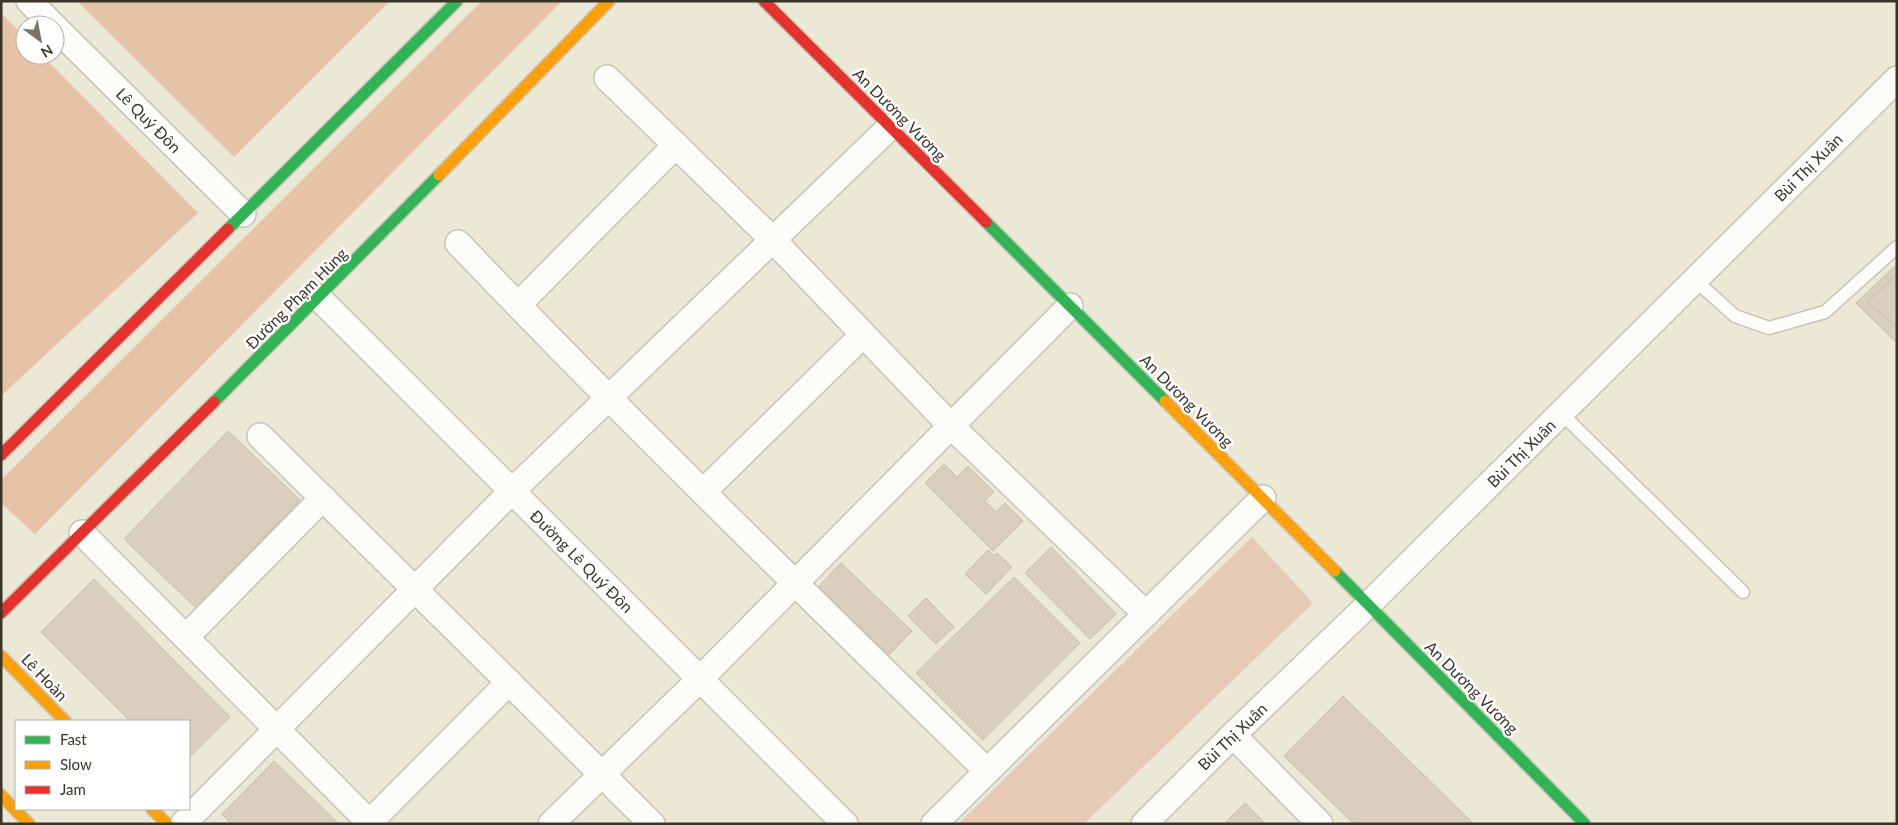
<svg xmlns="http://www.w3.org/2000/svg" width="1898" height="825" font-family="Lato,sans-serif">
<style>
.green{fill:#e6cab5}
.forest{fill:#e6c2a7}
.building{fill:#d9cfbc;stroke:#c3beb1}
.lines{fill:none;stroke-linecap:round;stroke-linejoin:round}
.lane-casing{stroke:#c6c4b5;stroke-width:15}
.street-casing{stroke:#c6c4b5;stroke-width:28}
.fast-casing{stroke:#c6c4b5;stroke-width:14}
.slow-casing{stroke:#c6c4b5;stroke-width:14}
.jam-casing{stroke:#c6c4b5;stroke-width:14}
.lane{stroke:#fcfcf9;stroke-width:12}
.street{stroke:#fcfcf9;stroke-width:25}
.fast{stroke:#30b455;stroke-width:11}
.slow{stroke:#ff9f0a;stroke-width:11}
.jam{stroke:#e5322d;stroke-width:11}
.labels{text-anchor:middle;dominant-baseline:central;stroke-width:5;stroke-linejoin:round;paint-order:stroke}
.street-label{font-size:16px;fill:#393629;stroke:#fff}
</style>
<rect width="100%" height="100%" fill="#ebe8d5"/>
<polygon class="green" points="1252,537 1313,603 1084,824 958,824"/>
<g class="forest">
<polygon points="77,1 390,1 234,157"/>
<polygon points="482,1 562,1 35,534 1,503 1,480"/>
<polygon points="1,13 25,37 25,55 42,55 198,213 1,396"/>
</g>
<g class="building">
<polygon points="1897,264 1897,343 1856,303"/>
<polygon points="1897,274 1897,324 1895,326 1867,302"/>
<polygon points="228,431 300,500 196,608 124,539"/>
<polygon points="944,464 957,477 968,466 994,492 985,501 996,512 1005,503 1023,521 993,551 925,483"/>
<polygon points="1051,547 1116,614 1090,639 1025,573"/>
<polygon points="988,550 994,556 997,553 1012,567 986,594 965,574"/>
<polygon points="841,563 912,631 889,655 818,587"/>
<polygon points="1014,577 1080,643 983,740 916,673"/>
<polygon points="94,579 230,717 189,758 189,721 130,721 41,632"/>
<polygon points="926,598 954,627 936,644 908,616"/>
<polygon points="1343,696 1474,824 1354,824 1284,756"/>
<polygon points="274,761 339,824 231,824 222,814"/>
<polygon points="1245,803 1266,824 1224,824"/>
</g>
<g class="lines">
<defs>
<g id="lane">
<polyline points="1695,280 1735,316 1769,328 1825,312 1897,247"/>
<polyline points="1561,413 1743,592"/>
</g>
<g id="street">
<polyline points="29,1 53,25"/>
<polyline points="55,27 243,214"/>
<polyline points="607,78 773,240 951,426 1146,614"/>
<path d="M458 243C630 423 809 597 987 771"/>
<polyline points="319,298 845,824"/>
<polyline points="518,305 676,145"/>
<polyline points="260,436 652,824"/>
<polyline points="704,491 863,335"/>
<polyline points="82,533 371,824"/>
<polyline points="186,637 323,498"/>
<polyline points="1233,735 1320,824"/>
<polyline points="370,822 509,682"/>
<polyline points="183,824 512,491 890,127"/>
<polyline points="551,824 700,679 1070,306"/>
<polyline points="934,824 1263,498"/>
<polyline points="1144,824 1233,735 1368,605 1897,79"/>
</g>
<g id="fast">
<polyline points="986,222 1165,401"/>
<polyline points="228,229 457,1"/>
<polyline points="214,402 439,175"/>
<polyline points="1335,571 1585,824"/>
</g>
<g id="slow">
<polyline points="439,175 609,1"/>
<polyline points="1165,401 1335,571"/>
<polyline points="1,656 65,721"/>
<polyline points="1,795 29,824"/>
<polyline points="152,809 167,824"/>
</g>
<g id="jam">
<polyline points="764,1 986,222"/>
<polyline points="1,455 228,229"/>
<polyline points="1,613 214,402"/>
</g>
</defs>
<use href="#lane" class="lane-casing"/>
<use href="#street" class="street-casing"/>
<use href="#fast" class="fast-casing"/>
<use href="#slow" class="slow-casing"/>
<use href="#jam" class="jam-casing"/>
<use href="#lane" class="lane"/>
<use href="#street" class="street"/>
<use href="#fast" class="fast"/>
<use href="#slow" class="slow"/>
<use href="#jam" class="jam"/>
</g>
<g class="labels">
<g class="street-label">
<text transform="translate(900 114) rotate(45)">An Dương Vương</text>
<text transform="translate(149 120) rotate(45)">Lê Quý Đôn</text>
<text transform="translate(1808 167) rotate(-45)">Bùi Thị Xuân</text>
<text transform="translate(296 298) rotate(-45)">Đường Phạm Hùng</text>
<text transform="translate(1187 400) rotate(45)">An Dương Vương</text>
<text transform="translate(1521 453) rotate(-45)">Bùi Thị Xuân</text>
<text transform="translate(582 561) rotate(45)">Đường Lê Quý Đôn</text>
<text transform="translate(45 677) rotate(46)">Lê Hoàn</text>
<text transform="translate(1472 687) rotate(45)">An Dương Vương</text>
<text transform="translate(1232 736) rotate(-44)">Bùi Thị Xuân</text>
</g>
</g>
<rect width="1898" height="825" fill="none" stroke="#393629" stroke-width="5"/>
<rect x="15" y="720" width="175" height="90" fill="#ffffff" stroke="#b0afa9"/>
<rect x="25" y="736" width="25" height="8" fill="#30b455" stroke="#b0afa9"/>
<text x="60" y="745" font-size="15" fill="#393629">Fast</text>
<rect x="25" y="761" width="25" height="8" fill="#ff9f0a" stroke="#b0afa9"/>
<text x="60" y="770" font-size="15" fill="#393629">Slow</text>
<rect x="25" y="786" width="25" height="8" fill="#e5322d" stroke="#b0afa9"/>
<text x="60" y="795" font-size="15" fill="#393629">Jam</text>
<g transform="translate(40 40) rotate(148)"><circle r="24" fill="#ffffff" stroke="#b0afa9"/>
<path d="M0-4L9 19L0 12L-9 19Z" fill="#777465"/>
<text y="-8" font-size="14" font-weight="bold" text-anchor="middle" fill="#393629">N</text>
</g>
</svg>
